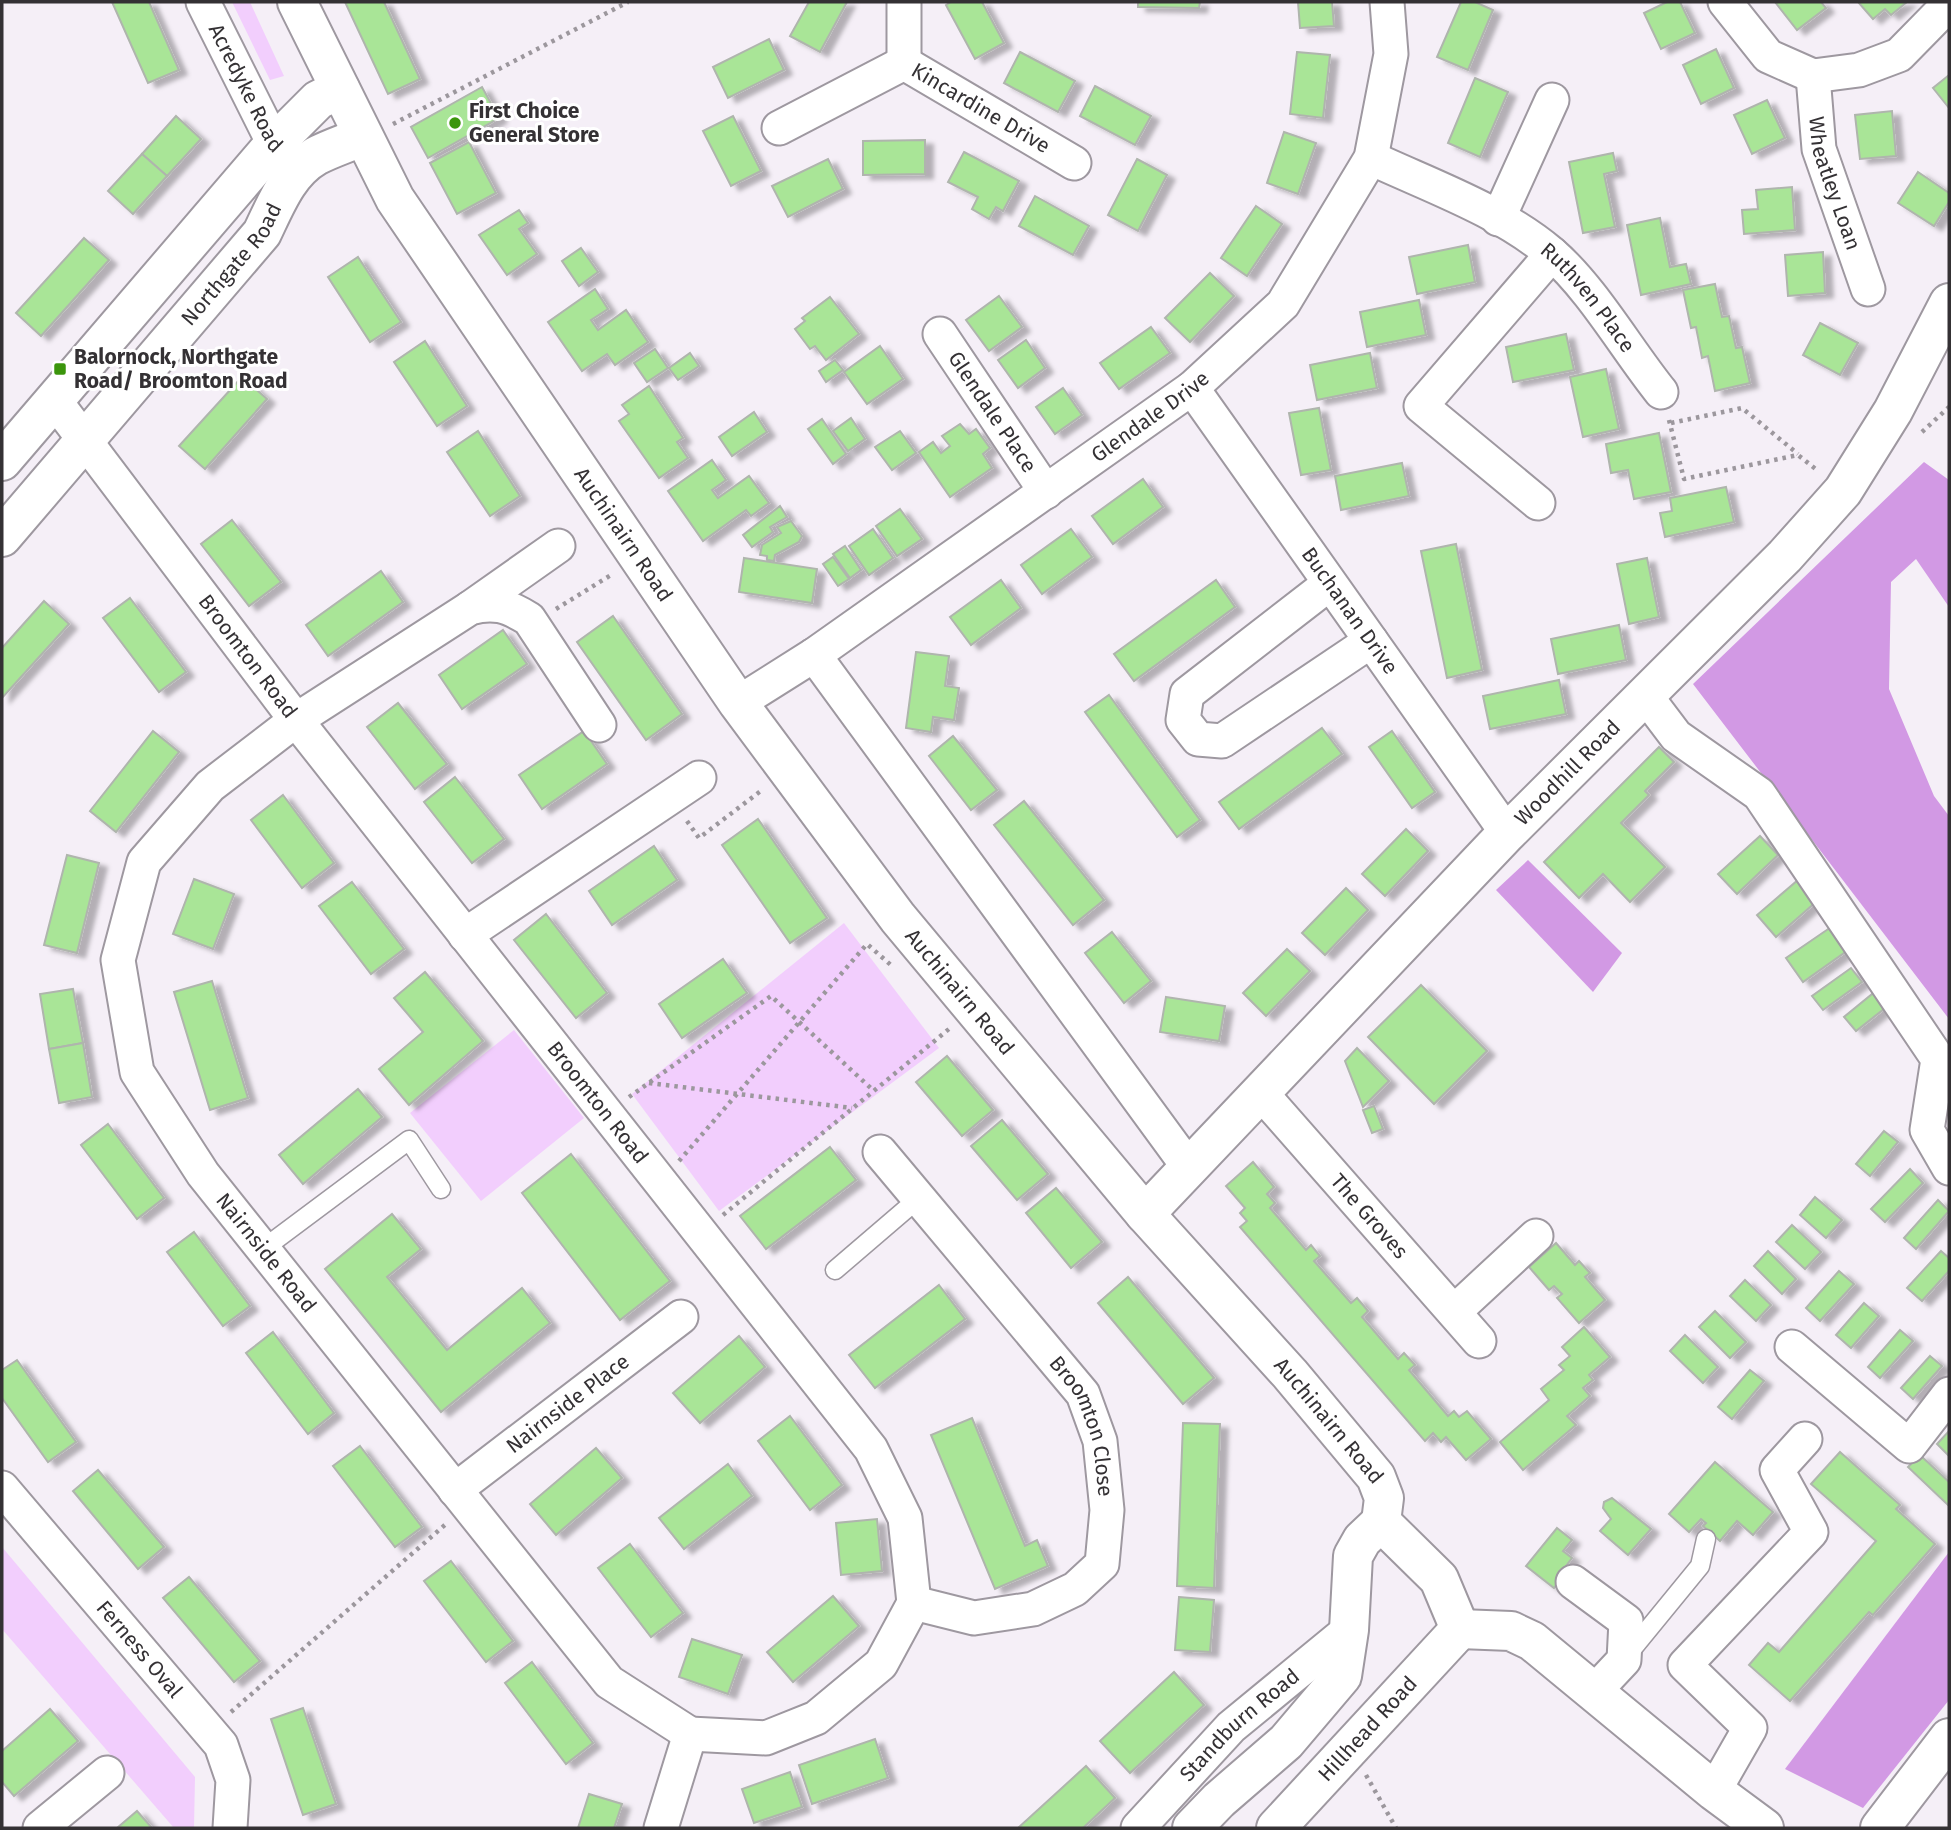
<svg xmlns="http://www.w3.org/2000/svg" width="1951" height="1830" font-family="'Fira Sans',sans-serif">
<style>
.green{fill:#f2cefd}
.forest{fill:#d299e4}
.building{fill:#a9e597;stroke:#afb5ad;stroke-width:2;filter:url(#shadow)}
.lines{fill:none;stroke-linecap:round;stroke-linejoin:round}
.lane-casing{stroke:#9e98a0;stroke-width:21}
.street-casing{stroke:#9e98a0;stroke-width:37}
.secondary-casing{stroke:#9e98a0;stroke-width:42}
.path{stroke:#9c979d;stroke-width:4.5;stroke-dasharray:3.5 5;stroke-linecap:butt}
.lane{stroke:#fff;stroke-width:18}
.street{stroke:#fff;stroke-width:33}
.secondary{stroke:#fff;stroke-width:38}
.poi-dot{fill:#3b950c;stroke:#fff;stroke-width:2.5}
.labels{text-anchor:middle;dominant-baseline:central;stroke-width:6;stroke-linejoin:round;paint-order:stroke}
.street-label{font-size:21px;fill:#343134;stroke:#fff}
.poi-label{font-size:21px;font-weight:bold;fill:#343134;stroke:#fff;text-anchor:start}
</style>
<defs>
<filter id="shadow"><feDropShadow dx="8" dy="4.5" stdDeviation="2" flood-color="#0004"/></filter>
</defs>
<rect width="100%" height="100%" fill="#f5eff7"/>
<g class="green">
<polygon points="232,2 250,2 284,76 270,80"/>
<polygon points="844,923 939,1048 719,1211 632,1094"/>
<polygon points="514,1030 584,1118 481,1201 410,1113"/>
<polygon points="2,1547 195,1777 194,1828 174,1828 2,1629"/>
</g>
<g class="forest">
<polygon points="1924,462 1949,480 1949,607 1916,559 1891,582 1889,689 1934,796 1949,816 1949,1019 1693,684"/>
<polygon points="1528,860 1622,953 1593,992 1496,890"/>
<polygon points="1949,1552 1949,1700 1863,1808 1785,1769"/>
</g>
<g class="building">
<polygon points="112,2 149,2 179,70 148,83"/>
<polygon points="345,2 384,2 420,79 388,94"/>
<polygon points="809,2 847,2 820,52 790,36"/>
<polygon points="951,2 982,2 1004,43 975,59 946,5"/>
<polygon points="1138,2 1200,2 1199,8 1138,7"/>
<polygon points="1298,2 1332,2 1334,26 1300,28"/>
<polygon points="1461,2 1475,2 1493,10 1468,70 1437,57"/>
<polygon points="1667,2 1680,2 1695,33 1661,49 1644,13"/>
<polygon points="1775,2 1821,2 1826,8 1797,30"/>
<polygon points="1858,2 1907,2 1891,15 1885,9 1873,19"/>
<polygon points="769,39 784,70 728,98 713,67"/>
<polygon points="1716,49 1734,88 1701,104 1683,65"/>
<polygon points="1020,52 1075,81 1058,112 1004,83"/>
<polygon points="1297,52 1330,55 1323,118 1290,114"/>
<polygon points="1949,75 1949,108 1933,88"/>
<polygon points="1475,78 1508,92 1480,157 1448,143"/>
<polygon points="1095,86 1151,116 1135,145 1080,116"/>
<polygon points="482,87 499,118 428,158 411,127"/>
<polygon points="1767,100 1785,138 1752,154 1734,115"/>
<polygon points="1892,111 1896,156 1860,159 1855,115"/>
<polygon points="176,116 201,139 167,176 142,154"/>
<polygon points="733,116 761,171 731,186 703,131"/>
<polygon points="1284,132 1316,143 1298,194 1267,183"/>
<polygon points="925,140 925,174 863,175 863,141"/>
<polygon points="469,142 496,193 457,214 430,163"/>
<polygon points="964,152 1019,181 1003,211 996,207 989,219 972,209 978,197 948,182"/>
<polygon points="1613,153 1617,171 1604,174 1615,227 1583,233 1569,162"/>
<polygon points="142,154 167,176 133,214 108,191"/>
<polygon points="828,159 843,189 788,217 772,186"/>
<polygon points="1137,159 1167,175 1138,231 1108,215"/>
<polygon points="1918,172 1949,193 1949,202 1934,226 1898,203"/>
<polygon points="1792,187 1795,230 1744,234 1742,210 1758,209 1756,190"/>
<polygon points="1035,196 1089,226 1073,255 1019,226"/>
<polygon points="1256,206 1282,224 1247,276 1221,258"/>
<polygon points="519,210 528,223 519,229 537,254 507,275 479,235"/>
<polygon points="1660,218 1670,267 1686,264 1691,284 1641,295 1627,225"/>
<polygon points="84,238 109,260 41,336 16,313"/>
<polygon points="1468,245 1475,282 1417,294 1409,257"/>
<polygon points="581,248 598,272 579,286 562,261"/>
<polygon points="1823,252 1825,293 1788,296 1785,255"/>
<polygon points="358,257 401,322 370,342 328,277"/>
<polygon points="1210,273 1234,296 1190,342 1165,318"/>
<polygon points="1715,284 1722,317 1729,316 1736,348 1742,347 1750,383 1715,391 1708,356 1702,358 1696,327 1691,328 1683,290"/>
<polygon points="595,289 608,309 591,320 598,330 626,310 648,342 615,365 607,354 582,371 548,322"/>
<polygon points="999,296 1022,327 989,351 966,320"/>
<polygon points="830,297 859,334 826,360 815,346 810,349 795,329 805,321 802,318"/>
<polygon points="1419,300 1426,335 1367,347 1360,312"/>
<polygon points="1820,323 1858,343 1840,375 1803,355"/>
<polygon points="1151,327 1170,353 1119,389 1100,363"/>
<polygon points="1566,334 1574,370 1513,382 1506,347"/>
<polygon points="1026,340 1045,368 1018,388 998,360"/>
<polygon points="425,341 467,406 437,426 394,362"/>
<polygon points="880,346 903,379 867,404 844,372"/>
<polygon points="655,349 668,368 647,382 634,363"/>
<polygon points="690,353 699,366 678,380 669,368"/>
<polygon points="1370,353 1377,388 1317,400 1310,365"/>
<polygon points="835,360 843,370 826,382 819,371"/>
<polygon points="1606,369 1619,429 1583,437 1570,377"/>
<polygon points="242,377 267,399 205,469 179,446"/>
<polygon points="649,386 683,438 677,442 688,458 659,478 619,421 629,414 622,405"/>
<polygon points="1063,388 1082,415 1055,434 1036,407"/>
<polygon points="1319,408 1331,470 1301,475 1289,413"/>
<polygon points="754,412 767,432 732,456 719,437"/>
<polygon points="851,418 865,439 848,451 833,431"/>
<polygon points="822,419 846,454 833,464 808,429"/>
<polygon points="960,424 969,434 976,429 990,448 983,454 992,468 950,497 919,452 933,442 941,453 950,446 942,436"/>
<polygon points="478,431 520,496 490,516 447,452"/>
<polygon points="900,431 916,453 892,470 875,447"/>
<polygon points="1659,433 1671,492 1634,499 1628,470 1611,473 1606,444"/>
<polygon points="712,460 726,480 712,490 718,498 749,476 769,503 751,516 746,510 703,541 668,491"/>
<polygon points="1402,463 1409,496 1341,510 1335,476"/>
<polygon points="1143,479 1163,507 1113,544 1092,516"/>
<polygon points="1726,487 1734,522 1665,537 1660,513 1672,511 1670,498"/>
<polygon points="780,506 787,517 770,527 773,532 752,547 743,535"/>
<polygon points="900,509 922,539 897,556 876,526"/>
<polygon points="232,520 281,582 249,606 201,544"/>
<polygon points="791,521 802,536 799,542 775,555 774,561 767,560 767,556 760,555 762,545 781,533 777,527"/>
<polygon points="873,529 893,558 869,575 849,546"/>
<polygon points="1071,529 1092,557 1042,594 1021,565"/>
<polygon points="1456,544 1482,670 1447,678 1421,551"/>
<polygon points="845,546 861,570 850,578 833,554"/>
<polygon points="833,557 849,579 838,586 823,564"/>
<polygon points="744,558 817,569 812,603 739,592"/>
<polygon points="1647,558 1659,617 1629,624 1617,564"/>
<polygon points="381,571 403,602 328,656 306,625"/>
<polygon points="1001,580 1021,608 971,645 950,617"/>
<polygon points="1216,580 1235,607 1134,681 1114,654"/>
<polygon points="130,598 186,672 159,692 103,618"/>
<polygon points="44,601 69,624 2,698 2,648"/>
<polygon points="613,616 682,714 646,740 577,642"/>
<polygon points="1619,625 1626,660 1558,674 1551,639"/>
<polygon points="503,630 527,664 462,709 439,675"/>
<polygon points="916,652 949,656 945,686 959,688 954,720 933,717 931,732 906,728"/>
<polygon points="1559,680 1566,714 1490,729 1483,696"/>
<polygon points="1109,695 1200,820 1177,837 1085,712"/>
<polygon points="398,703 447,764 415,789 367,727"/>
<polygon points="1322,728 1342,754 1239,829 1219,802"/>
<polygon points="153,731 179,752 116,832 90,811"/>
<polygon points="584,731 607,764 542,809 519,775"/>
<polygon points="1392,731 1435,792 1412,808 1369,747"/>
<polygon points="953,736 997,790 971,810 929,756"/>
<polygon points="1659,747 1674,762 1645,791 1649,795 1621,823 1665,867 1630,902 1603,874 1579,898 1544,862"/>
<polygon points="455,777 504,839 472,863 424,802"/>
<polygon points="283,795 334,863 302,888 251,820"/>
<polygon points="1024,801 1104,900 1073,925 994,825"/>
<polygon points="758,819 827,918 790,943 722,845"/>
<polygon points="1406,829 1428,851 1385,896 1362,874"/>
<polygon points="1760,836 1778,855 1737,894 1718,874"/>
<polygon points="654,846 677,880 612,925 589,891"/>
<polygon points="67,855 99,863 77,953 44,945"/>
<polygon points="194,879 234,894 213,949 173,934"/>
<polygon points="1798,880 1817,901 1776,937 1757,915"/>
<polygon points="352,882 404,949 371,974 319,906"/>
<polygon points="1346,888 1368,910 1325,955 1302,933"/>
<polygon points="546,914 607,993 576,1018 514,940"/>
<polygon points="1834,925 1851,948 1803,982 1786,958"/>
<polygon points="1112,932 1151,981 1124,1003 1085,953"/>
<polygon points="1287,949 1310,971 1266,1016 1243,993"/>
<polygon points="723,959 747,993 682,1038 659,1004"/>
<polygon points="1851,968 1862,982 1823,1010 1812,996"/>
<polygon points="425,972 483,1041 409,1105 379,1069 423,1032 394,998"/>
<polygon points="212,981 248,1098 210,1110 174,992"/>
<polygon points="1421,985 1487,1051 1434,1104 1368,1037"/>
<polygon points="73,989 83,1043 49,1049 40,994"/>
<polygon points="1877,990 1889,1005 1856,1031 1844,1017"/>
<polygon points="1166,997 1225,1006 1219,1041 1160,1032"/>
<polygon points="83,1043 92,1097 59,1103 49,1049"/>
<polygon points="1357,1048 1389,1081 1363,1107 1345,1061"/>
<polygon points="947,1056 993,1110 962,1136 916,1082"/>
<polygon points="358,1089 382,1117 303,1184 279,1155"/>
<polygon points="1374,1106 1383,1129 1372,1133 1363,1110"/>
<polygon points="1002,1120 1048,1174 1017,1200 971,1146"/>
<polygon points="108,1124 164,1198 137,1219 81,1145"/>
<polygon points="1884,1131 1898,1142 1870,1176 1856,1164"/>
<polygon points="830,1147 856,1180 766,1249 740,1216"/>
<polygon points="571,1154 670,1281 620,1320 522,1193"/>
<polygon points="1253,1162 1274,1187 1267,1194 1275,1203 1270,1208 1306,1250 1311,1245 1320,1256 1314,1261 1351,1303 1357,1298 1368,1311 1362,1317 1398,1359 1404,1353 1415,1365 1409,1370 1448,1416 1454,1411 1459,1417 1467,1411 1491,1439 1466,1460 1446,1437 1441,1442 1433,1433 1425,1441 1240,1227 1247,1221 1240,1213 1245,1208 1226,1186"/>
<polygon points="1910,1169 1923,1183 1885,1222 1871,1209"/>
<polygon points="1056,1188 1102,1242 1071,1268 1026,1213"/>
<polygon points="1815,1197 1842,1220 1826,1238 1800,1215"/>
<polygon points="1938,1200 1949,1211 1916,1249 1904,1238"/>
<polygon points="392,1214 421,1249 387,1277 447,1350 522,1288 550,1323 441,1412 325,1269"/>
<polygon points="1792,1225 1821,1252 1805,1269 1776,1242"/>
<polygon points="194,1232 250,1306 223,1326 167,1252"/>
<polygon points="1556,1243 1575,1265 1579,1261 1590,1273 1585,1277 1605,1300 1579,1323 1557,1298 1562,1294 1554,1286 1549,1290 1529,1267"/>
<polygon points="1768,1251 1796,1279 1782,1294 1754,1266"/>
<polygon points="1941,1251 1949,1258 1949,1271 1922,1301 1907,1288"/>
<polygon points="1839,1271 1854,1284 1820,1321 1806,1308"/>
<polygon points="1128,1277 1214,1378 1183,1404 1098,1303"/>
<polygon points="1745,1280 1771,1305 1756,1321 1730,1296"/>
<polygon points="939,1285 965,1319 875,1388 849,1355"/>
<polygon points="1864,1303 1879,1316 1851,1348 1836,1335"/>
<polygon points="1715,1311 1746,1342 1730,1358 1699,1327"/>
<polygon points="1584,1327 1610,1357 1589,1375 1593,1380 1583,1388 1590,1396 1567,1416 1576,1425 1523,1470 1500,1442 1549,1400 1541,1389 1564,1370 1559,1365 1570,1356 1562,1347"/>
<polygon points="1900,1330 1913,1341 1880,1378 1868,1367"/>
<polygon points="273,1332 334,1413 308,1434 246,1353"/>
<polygon points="1685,1335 1718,1367 1703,1383 1670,1351"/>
<polygon points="739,1336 765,1367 700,1423 673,1393"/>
<polygon points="1930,1356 1942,1366 1913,1399 1901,1388"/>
<polygon points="17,1360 76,1442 48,1462 2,1398 2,1370"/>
<polygon points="1750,1370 1764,1381 1732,1419 1718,1407"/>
<polygon points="790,1416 842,1485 810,1510 758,1441"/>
<polygon points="972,1418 1025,1546 1037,1540 1048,1566 995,1589 931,1435"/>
<polygon points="1183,1423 1220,1424 1214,1588 1177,1586"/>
<polygon points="1949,1431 1949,1456 1937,1444"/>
<polygon points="360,1446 422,1527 395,1547 333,1466"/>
<polygon points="596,1448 622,1478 556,1535 530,1504"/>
<polygon points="1840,1452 1900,1505 1896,1509 1935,1544 1873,1615 1869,1612 1790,1701 1749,1665 1768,1643 1779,1652 1876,1541 1811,1484"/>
<polygon points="1920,1455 1949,1482 1949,1506 1908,1467"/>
<polygon points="1715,1462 1773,1512 1753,1535 1737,1521 1720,1541 1703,1526 1706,1523 1701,1519 1689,1532 1669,1514"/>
<polygon points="728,1464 752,1496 684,1549 659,1518"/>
<polygon points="98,1470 164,1547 138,1569 73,1491"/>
<polygon points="1612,1498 1651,1529 1628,1555 1600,1531 1611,1519 1603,1508 1604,1502"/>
<polygon points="877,1519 882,1571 841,1575 836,1523"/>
<polygon points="1557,1528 1572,1540 1563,1551 1572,1558 1566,1566 1570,1569 1554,1588 1526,1566"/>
<polygon points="630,1544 683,1613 651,1637 598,1568"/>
<polygon points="451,1561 513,1641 486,1662 424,1581"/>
<polygon points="189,1577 260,1661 234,1682 163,1598"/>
<polygon points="833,1596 859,1626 793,1682 767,1652"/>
<polygon points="1179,1597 1214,1600 1210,1652 1175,1650"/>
<polygon points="692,1639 742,1655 728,1694 679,1677"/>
<polygon points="532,1662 593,1743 566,1764 505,1683"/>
<polygon points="1174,1672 1204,1705 1130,1773 1100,1741"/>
<polygon points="303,1708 336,1804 303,1815 271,1719"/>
<polygon points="50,1709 78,1741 14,1796 2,1782 2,1751"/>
<polygon points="875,1739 888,1778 812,1804 799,1765"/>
<polygon points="1086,1766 1115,1798 1083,1828 1018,1828"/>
<polygon points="790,1772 802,1807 754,1823 742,1789"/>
<polygon points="589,1794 622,1804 614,1828 578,1828"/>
<polygon points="137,1811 152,1828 117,1828"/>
</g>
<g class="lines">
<defs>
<g id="lane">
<polyline points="263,1249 409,1140 441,1189"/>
<polyline points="835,1270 919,1198"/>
<polyline points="1628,1654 1700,1566 1706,1539"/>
</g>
<g id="street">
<path id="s1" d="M203 2 274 144 291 161"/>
<polyline points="1725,2 1768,56 1813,76 1859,70 1899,55 1949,4"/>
<path id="s2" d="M904 63 1074 163"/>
<polyline points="904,63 904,2"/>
<path id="s3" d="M1813 76 1819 149 1868 289"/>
<polyline points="779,128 904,63"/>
<path id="s4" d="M1371 158C1431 186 1500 210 1551 253 1592 288 1627 350 1661 392"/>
<polyline points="1498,219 1552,100"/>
<path id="s5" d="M940 334 1046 492"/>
<path id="s6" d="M1192 388 1507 833"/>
<path id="s7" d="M55 401 296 720 871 1449 905 1518 914 1603 881 1664 816 1718 766 1738 690 1734"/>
<polyline points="1538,503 1421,406 1552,254"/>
<polyline points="1329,584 1187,694 1183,720 1198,739 1222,741 1371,641"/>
<polyline points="470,608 558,546"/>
<polyline points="814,655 1190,1169"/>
<polyline points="1645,695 1676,736 1759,794 1938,1059 1927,1130 1949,1168"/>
<path id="s8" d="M738 703 814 655 1192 388 1283 304 1371 158 1391 54 1387 2"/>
<path id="s9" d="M599 725 529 619C508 606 494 601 470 608L296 720 210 786 144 862 118 960 137 1072 203 1174 609 1682 690 1734"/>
<polyline points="465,935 699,778"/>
<path id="s10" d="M1261 1093 1479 1341"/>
<path id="s11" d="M880 1152 1083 1394 1100 1441 1107 1510 1102 1564 1075 1589 1033 1609 974 1618 914 1603"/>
<polyline points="1454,1312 1536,1236"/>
<polyline points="1792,1347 1909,1446 1949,1394"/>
<path id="s12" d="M2 1488 221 1745 233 1780 230 1828"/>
<path id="s13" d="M455 1490 681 1317"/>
<polyline points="1573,1582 1626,1621 1624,1660 1594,1692"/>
<polyline points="1714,1791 1750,1728 1685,1665 1811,1532 1777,1470 1805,1439"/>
<polyline points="40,1828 107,1773"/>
<polyline points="661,1828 690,1734"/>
<path id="s14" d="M1138 1828 1231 1727 1349 1630"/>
</g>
<g id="secondary">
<path id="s15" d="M297 2 395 199 738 703 898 918 1145 1214 1290 1374 1376 1477 1384 1498 1381 1522"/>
<polyline points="2,461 274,144 318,100 340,89"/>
<path id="s16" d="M2 537 262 233C276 204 288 172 316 156 331 148 348 143 363 136"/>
<path id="s17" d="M1145 1214 1507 833 1785 556 1843 491 1893 411 1949 303"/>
<polyline points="1381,1522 1439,1579 1460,1629"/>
<polyline points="1460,1629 1511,1631 1532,1641 1714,1791 1764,1828"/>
<polyline points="1192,1828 1219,1800 1286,1742 1342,1676 1349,1630 1353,1556 1362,1540 1381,1522"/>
<path id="s18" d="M1276 1828 1460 1629"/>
<polyline points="1880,1828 1949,1738"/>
</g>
</defs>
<use href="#lane" class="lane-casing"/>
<use href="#street" class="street-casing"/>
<use href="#secondary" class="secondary-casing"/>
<g class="path">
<polyline points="393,124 628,2"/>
<polyline points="1669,420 1684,479 1798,455 1817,470"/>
<polyline points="1671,423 1742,408 1798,454"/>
<polyline points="1922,432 1949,407"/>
<polyline points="556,609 611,575"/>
<polyline points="687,821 699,838 762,790"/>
<polyline points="649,1083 852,1108"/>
<polyline points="629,1097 771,996 874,1091"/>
<polyline points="679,1161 867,944 892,966"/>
<polyline points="723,1215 949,1029"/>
<polyline points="231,1712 446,1524"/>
<polyline points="1366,1775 1396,1828"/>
</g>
<use href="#lane" class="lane"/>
<use href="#street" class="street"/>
<use href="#secondary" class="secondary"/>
</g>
<g class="poi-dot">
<circle cx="455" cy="123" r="7"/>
<rect x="53" y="362" width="14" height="14" rx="3.5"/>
</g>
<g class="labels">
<g class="street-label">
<text stroke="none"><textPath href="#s1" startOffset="96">Acredyke Road</textPath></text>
<text stroke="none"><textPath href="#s2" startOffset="89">Kincardine Drive</textPath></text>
<text stroke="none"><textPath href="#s3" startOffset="110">Wheatley Loan</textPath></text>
<text stroke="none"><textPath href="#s16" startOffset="357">Northgate Road</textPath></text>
<text stroke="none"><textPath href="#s4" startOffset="262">Ruthven Place</textPath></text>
<text stroke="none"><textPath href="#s5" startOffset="94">Glendale Place</textPath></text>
<text stroke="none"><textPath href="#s8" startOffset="502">Glendale Drive</textPath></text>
<text stroke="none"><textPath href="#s15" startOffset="626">Auchinairn Road</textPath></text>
<text stroke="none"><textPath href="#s6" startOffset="273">Buchanan Drive</textPath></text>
<text stroke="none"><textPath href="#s7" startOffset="320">Broomton Road</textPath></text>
<text stroke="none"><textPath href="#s17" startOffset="611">Woodhill Road</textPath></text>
<text stroke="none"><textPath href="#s15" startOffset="1194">Auchinairn Road</textPath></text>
<text stroke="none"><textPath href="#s7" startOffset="887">Broomton Road</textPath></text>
<text stroke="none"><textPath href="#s10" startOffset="164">The Groves</textPath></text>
<text stroke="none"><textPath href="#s9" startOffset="1043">Nairnside Road</textPath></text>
<text stroke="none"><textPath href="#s13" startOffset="142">Nairnside Place</textPath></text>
<text stroke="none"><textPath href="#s15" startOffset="1760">Auchinairn Road</textPath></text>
<text stroke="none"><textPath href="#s11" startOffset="346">Broomton Close</textPath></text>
<text stroke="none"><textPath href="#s12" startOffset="212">Ferness Oval</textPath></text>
<text stroke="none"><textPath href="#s14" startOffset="145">Standburn Road</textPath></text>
<text stroke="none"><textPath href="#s18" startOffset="135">Hillhead Road</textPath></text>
</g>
<g class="poi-label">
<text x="469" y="111">First Choice<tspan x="469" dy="24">General Store</tspan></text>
<text x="74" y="357">Balornock, Northgate<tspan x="74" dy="24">Road/ Broomton Road</tspan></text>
</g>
</g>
<rect width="1951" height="1830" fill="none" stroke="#343134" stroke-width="7"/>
</svg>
